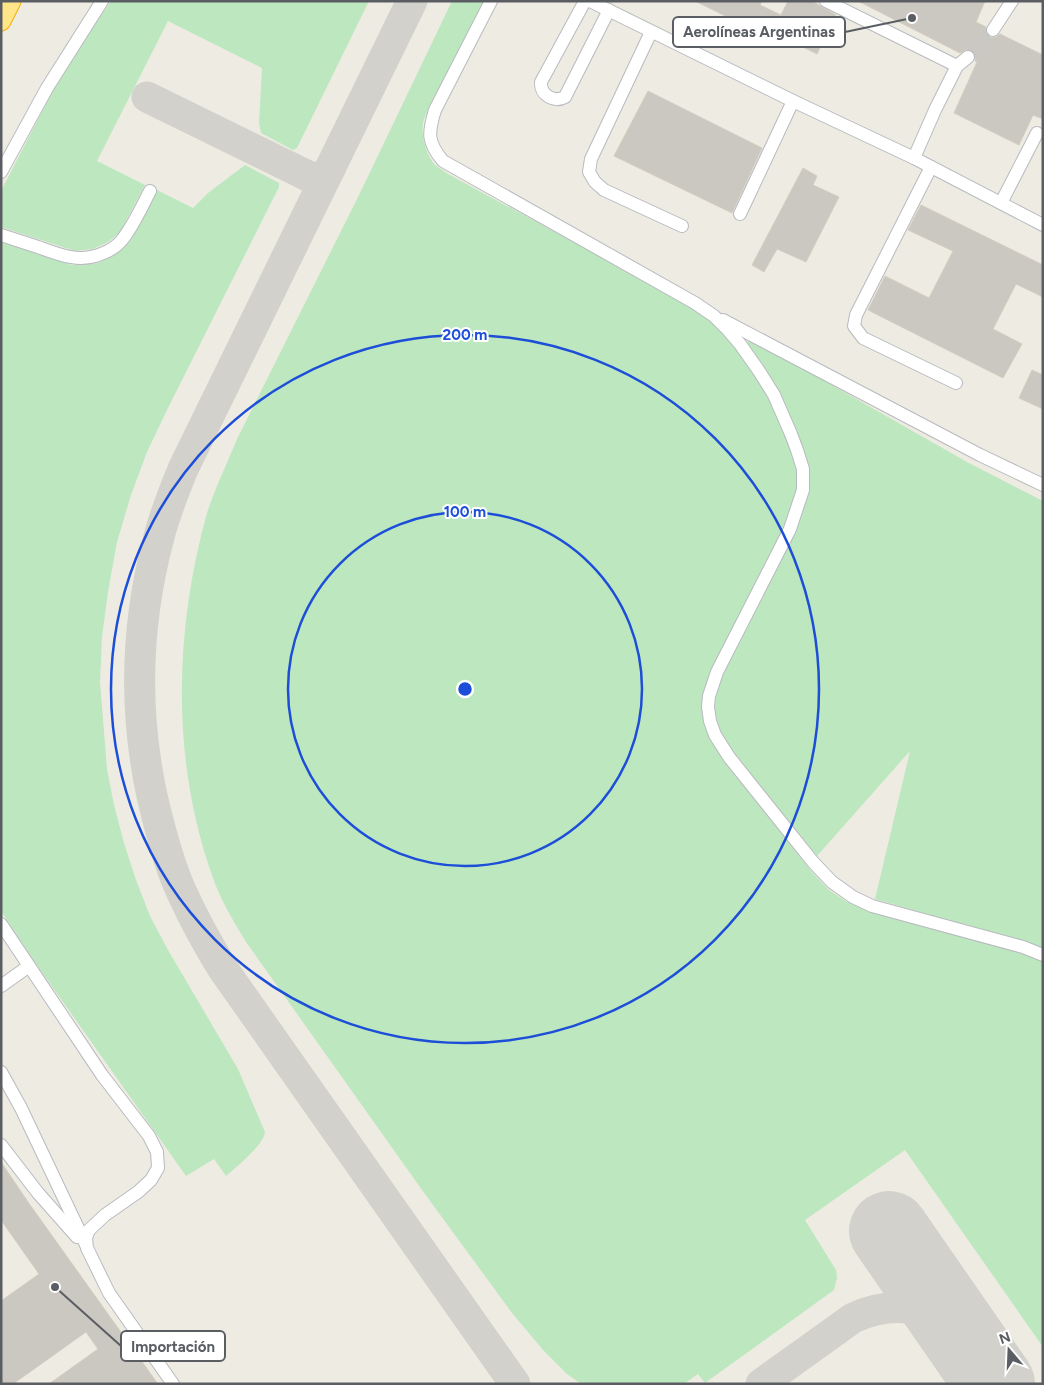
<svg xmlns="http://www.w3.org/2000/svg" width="1044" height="1385" font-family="Figtree,sans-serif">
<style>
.green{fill:#bde7bf}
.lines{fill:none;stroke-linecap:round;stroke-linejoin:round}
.taxiway{stroke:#d2d1cc;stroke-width:31}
.runway{stroke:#d2d1cc;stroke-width:80}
.building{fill:#cbc8c1;stroke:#d3cec0}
.minor-tunnel{stroke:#c9c8c2;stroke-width:12;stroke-dasharray:12 6;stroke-linecap:butt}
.minor-casing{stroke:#b7babf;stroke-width:14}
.highway-casing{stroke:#f0af00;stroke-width:21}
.minor{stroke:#fff;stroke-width:12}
.highway{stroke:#ffe688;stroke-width:19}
.ring{fill:none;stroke:#1d4ed8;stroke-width:2.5}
.centre{fill:#1d4ed8;stroke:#fff;stroke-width:2.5}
.ring-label{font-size:15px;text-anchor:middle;font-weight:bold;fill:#1d4ed8;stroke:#fff;stroke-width:4;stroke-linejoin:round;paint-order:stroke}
.leader{fill:none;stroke:#5a5e63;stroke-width:2}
.callout-dot{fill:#5a5e63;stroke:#fff;stroke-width:2}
.callout{fill:#fff;stroke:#5a5e63;stroke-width:2}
.callout-label{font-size:15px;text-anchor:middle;font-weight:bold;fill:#5a5e63}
</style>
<rect width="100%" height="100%" fill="#eeece2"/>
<g class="green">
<polygon points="111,1 369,1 297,148 293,150 261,133 259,123 262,68 168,21 97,161 145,185 120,232 108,242 93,249 75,251 1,227 1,191 51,94 86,37"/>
<path d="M452 1H484L482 8 429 107C427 112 424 118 423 123 421 136 426 155 435 165 439 168 444 171 448 174L684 302 710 321 728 336 760 383 773 408 789 442 796 468V491L788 528 706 691 725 761 812 872 829 890 847 902 875 912 1020 950 1043 961V1347L905 1150 805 1220 836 1270 837 1278 834 1290 705 1383 698 1374 684 1384H581L567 1374 543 1350 512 1313 422 1190 246 942C234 922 221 901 213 878 171 762 174 631 207 513 215 488 227 464 237 439L360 193Z"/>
<path d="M245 165 279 183V187L167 410 147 452 131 495 117 542 108 592 102 637 100 682 107 769 114 805 124 843 136 880 150 916 168 950 238 1069 265 1132C264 1145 236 1167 226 1176L214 1159 186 1176 34 961 1 911V242L72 265H81L98 263 107 259 125 247 131 240 157 190 193 208 208 193Z"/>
<path d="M751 339 967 462 1043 501V950L1020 941 875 899 910 751 817 856 727 745C714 721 712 707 719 682L809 491 747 343Z"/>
</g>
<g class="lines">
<g class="taxiway">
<path d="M412 1 183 469C174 491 165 513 159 537 133 634 133 731 160 828 166 850 172 872 182 893 194 919 208 945 223 969L515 1384"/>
<path d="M147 97 308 176C317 179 324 177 330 169"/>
<path d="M761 1384 853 1318C895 1299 929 1306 962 1337"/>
</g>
<polyline class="runway" points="889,1231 995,1384"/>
</g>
<g class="building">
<polygon points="695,1 762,1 760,5 781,15 788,1 812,1 836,15 817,54 775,33 772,39"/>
<polygon points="858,1 985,1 976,22 986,27 986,33 988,36 992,38 996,37 1000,34 1043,55 1043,119 1033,115 1019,145 954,113 977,62 975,61 976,56 974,52 967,49 960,53"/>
<polygon points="648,91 762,148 732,213 614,156"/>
<polygon points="803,168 817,176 813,185 839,197 806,262 777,249 764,272 752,265"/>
<polygon points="921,205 1043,265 1043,297 1016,284 993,329 1022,344 1003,378 868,310 885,276 929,298 953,251 908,230"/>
<polygon points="1032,370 1043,375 1043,409 1019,398"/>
<polygon points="1,1162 28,1202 158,1384 49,1384 98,1349 86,1332 13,1384 1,1384 1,1301 39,1274 1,1220"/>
</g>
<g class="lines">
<polyline class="minor-tunnel" points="968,57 993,30"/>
<defs>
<g id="minor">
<path d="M491 1 435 110C428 133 427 142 443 161L695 303 714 316 727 329 740 344 759 371 774 395 791 434 797 450 803 469V490L790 529 717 672 709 696 708 707 710 721 715 735 729 757 813 862 832 882 853 897 872 906 1023 947 1043 955"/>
<path d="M585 1 541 82C540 95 554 103 565 97L609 10"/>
<polyline points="590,1 793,101 914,158 1043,225"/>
<polyline points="826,1 957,66"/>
<polyline points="993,30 1012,1"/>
<polyline points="651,32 591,159 589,172 595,182 604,190 682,226"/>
<polyline points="914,158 935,110 957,66 968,57"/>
<polyline points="931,167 856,315 854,326 863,338 956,383"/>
<polyline points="1,172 47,88 102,1"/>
<polyline points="1001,203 1037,133"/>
<polyline points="740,214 793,101"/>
<path d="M1 235C13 239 26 243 38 247 60 255 79 263 101 254 109 251 116 247 121 241 133 227 141 208 150 191"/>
<polyline points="723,320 980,455 1043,485"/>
<polyline points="1,924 102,1075 149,1136 157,1152 158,1168 151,1180 138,1192 105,1215 89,1230 86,1238 87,1248 109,1293 173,1384"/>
<polyline points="1,986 29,966"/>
<polyline points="1,1072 21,1108 86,1245"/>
<polyline points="1,1145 38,1193 77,1237"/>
</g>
<polyline id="highway" points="1,21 11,1"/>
</defs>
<use href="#minor" class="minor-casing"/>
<use href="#highway" class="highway-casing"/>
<use href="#minor" class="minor"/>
<use href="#highway" class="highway"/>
</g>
<g class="ring">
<circle cx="465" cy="689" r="177"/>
<circle cx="465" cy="689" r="354"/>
</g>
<circle cx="465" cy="689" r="8" class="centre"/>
<g class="ring-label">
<text x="465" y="340">200 m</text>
<text x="465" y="517">100 m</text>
</g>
<path class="leader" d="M912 18L845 32M55 1287L121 1346"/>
<g class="callout-dot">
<circle cx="912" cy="18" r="5"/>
<circle cx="55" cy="1287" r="5"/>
</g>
<g class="callout">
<rect x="673" y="17" width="172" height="30" rx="5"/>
<rect x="121" y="1331" width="104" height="30" rx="5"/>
</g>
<g class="callout-label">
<text x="759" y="37">Aerolíneas Argentinas</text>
<text x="173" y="1352">Importación</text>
</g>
<rect width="1044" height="1385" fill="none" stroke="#5a5e63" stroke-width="5"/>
<g transform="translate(1009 1350) rotate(341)" stroke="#ffffff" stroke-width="4" paint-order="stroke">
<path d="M0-4L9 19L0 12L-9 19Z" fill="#5a5e63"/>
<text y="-8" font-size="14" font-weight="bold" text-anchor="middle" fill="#5a5e63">N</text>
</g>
</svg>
